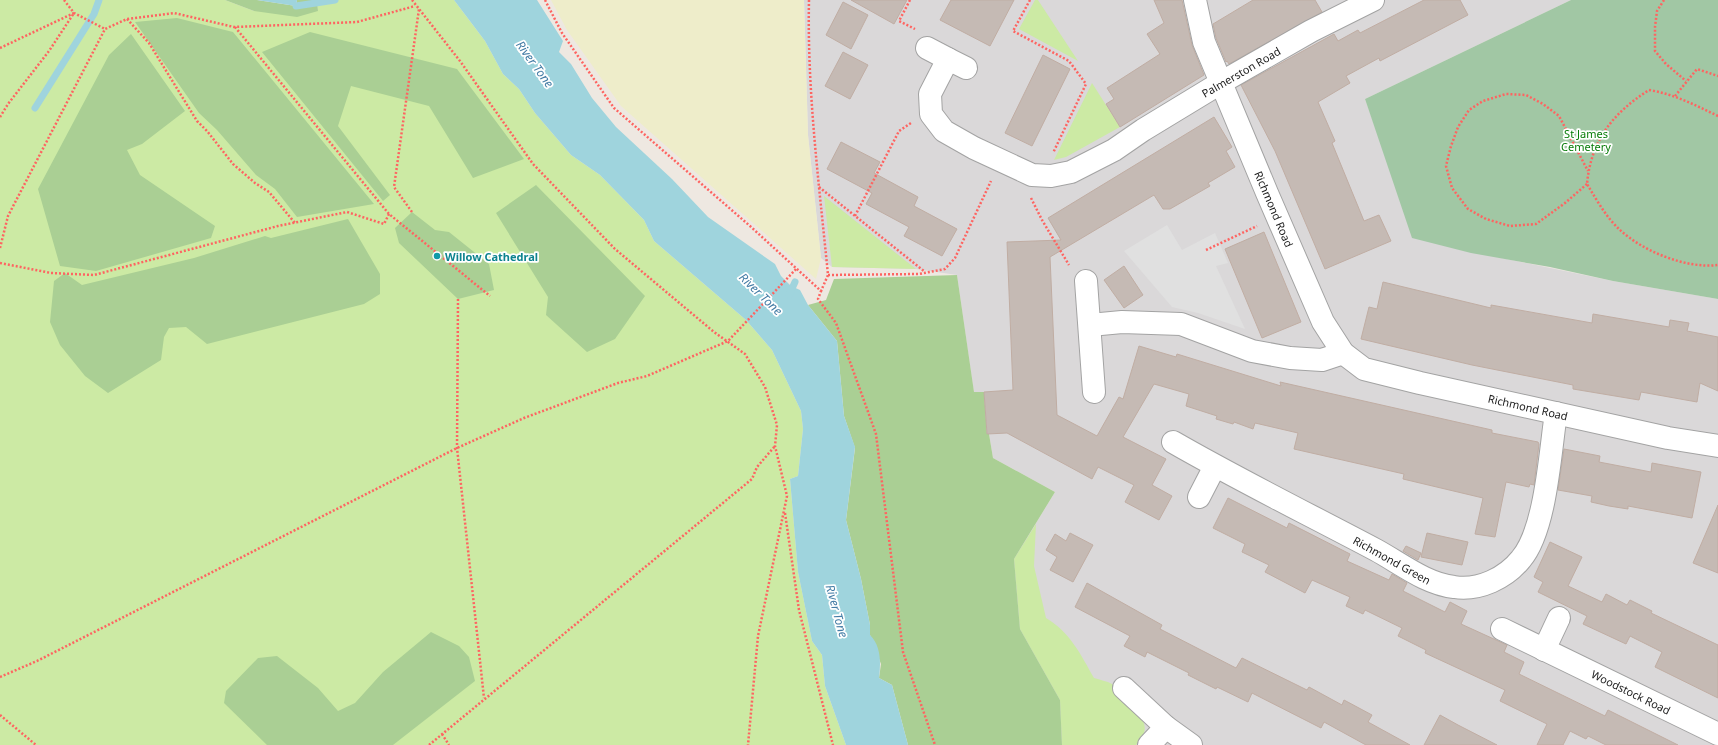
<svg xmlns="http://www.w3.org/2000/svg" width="1718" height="745" font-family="'Noto Sans',sans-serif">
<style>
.residential{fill:#dad8d9}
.farmland{fill:#eeedca}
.grass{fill:#cceaa4}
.forest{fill:#aacf94}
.cemetery{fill:#a1c7a4}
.parking{fill:#e0e0e0}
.water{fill:#9fd4dd}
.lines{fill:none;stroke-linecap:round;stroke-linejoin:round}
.stream{stroke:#9fd4dd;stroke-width:7}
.building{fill:#c5bab4;stroke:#c0ada3}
.street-casing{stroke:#a3a3a3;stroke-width:24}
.path{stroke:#fe6461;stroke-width:2.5;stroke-dasharray:2 2;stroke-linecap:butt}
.street{stroke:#fff;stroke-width:22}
.culture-dot{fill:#0f9aa8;stroke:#fff;stroke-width:1.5}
.labels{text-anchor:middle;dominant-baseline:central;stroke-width:3.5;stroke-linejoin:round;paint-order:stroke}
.street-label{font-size:11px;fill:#1c1c1c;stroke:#fff}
.park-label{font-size:11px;fill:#077c08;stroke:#fff}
.culture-label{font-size:11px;font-weight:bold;fill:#0d838f;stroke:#fff;text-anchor:start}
.water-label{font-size:12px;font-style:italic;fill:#437ca5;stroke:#fff}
</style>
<rect width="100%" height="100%" fill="#eee8e1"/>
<polygon class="residential" points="804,0 1571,0 1365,99 1389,166 1492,256 1613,281 1718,299 1718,745 1062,745 1060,700 1020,629 1014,559 1055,492 993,458 989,434 987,435 984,392 974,393 957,275 916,269 832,267 821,258 808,135"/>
<polygon class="farmland" points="551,0 804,0 808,135 821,258 816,279 621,106 567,30"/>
<g class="grass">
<polygon points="0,0 225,0 254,11 318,11 317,0 454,0 485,41 503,74 519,89 535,113 571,155 600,175 644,220 654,241 746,320 772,350 801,411 803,429 798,476 790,479 798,572 812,641 822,655 825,686 846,745 0,745"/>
<polygon points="1035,0 1038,0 1078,61 1019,29"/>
<polygon points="1092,83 1120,127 1066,157 1054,160"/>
<polygon points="824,196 916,269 832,267"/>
<path d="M1036 524 1034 566 1046 618C1070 632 1081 655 1094 678 1100 680 1107 681 1112 684 1119 689 1124 696 1130 702 1142 716 1153 729 1136 745H1062L1060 700 1020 629 1014 559Z"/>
</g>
<g class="forest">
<polygon points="225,0 257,0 296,6 297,0 317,0 318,11 297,17 254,11"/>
<polygon points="177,18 233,32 374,204 297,217 275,189 256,175 217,130 199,113 135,22"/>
<polygon points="310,32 457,69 524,159 473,178 429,106 351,86 338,126 390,195 383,201 262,52"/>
<polygon points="131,34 185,111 142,144 127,150 140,175 215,226 211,238 96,271 60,266 38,189 109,55"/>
<polygon points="536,185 645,296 615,339 587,352 546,315 548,297 496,213"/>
<polygon points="412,212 435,230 449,232 489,264 494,290 458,299 399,243 395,228"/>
<polygon points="348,219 380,274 380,294 364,304 207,344 186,327 169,328 164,337 161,360 108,393 85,376 60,345 50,322 54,281 65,273 82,285 194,258 265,236 271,238"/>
<polygon points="957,275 974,392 984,392 987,434 989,434 993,458 1055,492 1014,559 1020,629 1060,700 1062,745 908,745 892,685 879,678 881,664 870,635 870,625 861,579 846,520 855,448 844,416 837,341 808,305 826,300 834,279"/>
<polygon points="431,632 459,646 469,657 475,681 393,745 267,745 224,703 226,691 258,658 277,656 318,688 338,711 355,703 383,672"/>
</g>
<polygon class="cemetery" points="1571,0 1718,0 1718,299 1613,281 1550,267 1471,253 1412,238 1365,99"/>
<polygon class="parking" points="1167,225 1182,250 1215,233 1228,263 1216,266 1245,329 1198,313 1172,307 1124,251"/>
<g class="water">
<polygon points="257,0 297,0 296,6"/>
<path d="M454 0H537L563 41 559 52 571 64 592 98 616 127 672 179 708 217 775 264 781 276 791 286 800 290 808 305 837 341 844 416 855 447 846 520 861 579 870 625V635C881 646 881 662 879 678L892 685 908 745H846L825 686 822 655 812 641 798 572 790 479 798 476 803 429 801 411 772 350 746 320 654 241 644 220 600 175 571 155 535 113 519 89 503 74 485 41Z"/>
</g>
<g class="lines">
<g class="stream">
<polyline points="296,6 335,0"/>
<polyline points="35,108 94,14 99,0"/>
<polyline points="789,295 795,282"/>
</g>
</g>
<g class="building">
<polygon points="851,0 907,0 894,24"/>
<polygon points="951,0 1014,0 990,46 940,20"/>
<polygon points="1154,0 1182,0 1192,45 1204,75 1120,127 1106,104 1114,99 1107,88 1160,54 1147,34 1164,23"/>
<polygon points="1253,0 1315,0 1322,12 1229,64 1227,61 1226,62 1216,38 1213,24"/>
<polygon points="1424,0 1460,0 1468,15 1380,61 1379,58 1346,76 1350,83 1318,102 1335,141 1332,143 1364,221 1379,215 1391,241 1325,269 1275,151 1241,85 1334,34 1338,41 1358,30 1360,33"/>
<polygon points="843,2 868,15 851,49 826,35"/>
<polygon points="843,52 868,65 850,99 825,86"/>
<polygon points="1043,55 1070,69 1032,146 1005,133"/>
<polygon points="1214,117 1232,147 1226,151 1235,167 1208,183 1210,186 1170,209 1163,209 1154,195 1050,257 1057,415 1097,436 1119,397 1123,399 1139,346 1176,357 1177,354 1281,386 1280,382 1492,430 1492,433 1538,442 1539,444 1534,485 1530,484 1529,487 1506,482 1495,537 1475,534 1483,498 1403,479 1404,474 1294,449 1298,433 1255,423 1253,429 1234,422 1233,424 1216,419 1217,416 1186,406 1189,394 1154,384 1123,437 1166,459 1152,485 1172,496 1159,520 1125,502 1134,485 1098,467 1092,479 1007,433 987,434 984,392 1013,390 1007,242 1061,240 1048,218"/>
<polygon points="841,142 880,162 874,173 918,197 914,206 957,229 942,256 904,236 909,227 866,204 872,193 827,169"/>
<polygon points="1264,232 1301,322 1262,338 1225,249"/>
<polygon points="1124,266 1143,295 1124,308 1104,280"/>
<polygon points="1383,282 1491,308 1491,305 1592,323 1593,314 1669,327 1670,320 1689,323 1687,331 1718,337 1718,391 1700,383 1697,402 1641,392 1639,400 1573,389 1573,385 1472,365 1361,339 1369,307 1377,309"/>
<polygon points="1564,449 1600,456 1599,462 1651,472 1652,463 1701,472 1692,518 1628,506 1628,509 1609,506 1591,502 1592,496 1558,490"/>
<polygon points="1228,498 1287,528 1289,523 1350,554 1347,561 1389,580 1392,574 1407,583 1403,591 1445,612 1450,602 1467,611 1461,624 1507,645 1504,652 1524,662 1519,674 1605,716 1608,710 1678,745 1606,745 1588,736 1586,739 1570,731 1563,745 1537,745 1547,724 1500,701 1505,690 1425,653 1426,650 1398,636 1402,628 1365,610 1363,614 1346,606 1350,597 1312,580 1305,593 1265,572 1269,565 1242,552 1245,544 1213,528"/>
<polygon points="1718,505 1718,573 1693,563"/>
<polygon points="1070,533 1093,545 1073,582 1050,570 1057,557 1046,550 1055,534 1066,541"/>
<polygon points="1427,533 1468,542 1462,565 1421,557"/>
<polygon points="1550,542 1582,557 1568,586 1602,602 1606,594 1627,605 1630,600 1652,611 1651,613 1718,645 1718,698 1655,667 1662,652 1630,636 1626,644 1583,624 1587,616 1538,592 1543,582 1534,577"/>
<polygon points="1406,546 1421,553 1418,560 1403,551"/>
<polygon points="1087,583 1162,625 1160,629 1236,668 1242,658 1307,690 1309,687 1342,705 1344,700 1372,715 1368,722 1410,745 1366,745 1324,722 1321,728 1252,693 1248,702 1217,687 1216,689 1188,675 1189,673 1147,652 1145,657 1124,646 1130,636 1075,607"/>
<polygon points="1440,715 1458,725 1497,745 1424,745"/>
</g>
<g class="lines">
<defs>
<g id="street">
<polyline points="1195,0 1204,42 1267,193 1323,322 1343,353 1364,369 1420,383 1668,438 1718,446"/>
<polyline points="927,48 948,59 930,94 931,114 944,131 974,148 1032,175 1051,176 1071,172 1114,150 1143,130 1222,82 1311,31 1373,0"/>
<polyline points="948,59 966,68"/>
<polyline points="1086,281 1094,392"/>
<polyline points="1090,325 1122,322 1181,324 1252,351 1290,358 1322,360 1343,353"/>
<path d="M1173 442C1239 480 1308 514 1376 550 1400 563 1426 584 1454 587 1479 591 1506 578 1521 559 1546 530 1550 452 1556 413"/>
<polyline points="1199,497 1215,466"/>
<polyline points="1502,629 1718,734"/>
<polyline points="1544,650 1559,618"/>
<polyline points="1124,688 1166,727 1191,745"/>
<polyline points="1149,745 1166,727"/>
</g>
</defs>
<use href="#street" class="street-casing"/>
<g class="path">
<polyline points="64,0 74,13 105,29"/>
<polyline points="412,0 460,61 533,164 615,249 714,332 745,354 765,387 777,425 775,446 787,496 758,636 748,745"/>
<polyline points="545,0 562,33 614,108 750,226 821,291 818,299 836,323 876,434 903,652 935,745"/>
<path d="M809 0C807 92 819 183 828 275L821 291"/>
<polyline points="910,0 899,21 915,29"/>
<polyline points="1030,0 1013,31 1069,61 1086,84 1053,153"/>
<polyline points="1664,0 1657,11 1655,27 1655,51 1666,64 1686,81"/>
<polyline points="127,19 149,43 197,121 207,131 233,164 255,183 269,192 295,223"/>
<polyline points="235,27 389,214 490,296"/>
<polyline points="0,48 74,13"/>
<polyline points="1675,96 1697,69 1718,76"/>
<path d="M1718 116C1695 105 1674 94 1649 90 1613 113 1591 140 1587 184 1596 199 1606 217 1619 229 1642 251 1686 269 1718 265"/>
<polyline points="0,117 8,104 49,51 74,13"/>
<polyline points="1587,184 1565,203 1536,224 1510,226 1486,219 1468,209 1452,188 1446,166 1451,146 1458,127 1469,110 1483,101 1506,94 1526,95 1543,104 1559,116 1588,171"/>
<polyline points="819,187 925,272"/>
<polyline points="1031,198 1042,220 1069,265"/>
<polyline points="412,212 394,187 419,9"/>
<polyline points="855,216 899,131 911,123"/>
<polyline points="0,248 8,216 105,29 127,19 174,13 234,27 357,22 415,6"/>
<polyline points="1206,250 1257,226"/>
<polyline points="0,263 51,273 94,275 278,226 347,212 384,224 389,214"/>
<polyline points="828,275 919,274 945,269 955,258 991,181"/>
<polyline points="458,299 457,448 484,698"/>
<polyline points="785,513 799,610 833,745"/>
<polyline points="0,677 37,661 457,448 524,418 618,383 647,376 728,341 797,268"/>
<polyline points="0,715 36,745"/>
<polyline points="442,734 449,745"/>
<polyline points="429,745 752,479 757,467 775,446"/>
</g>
<use href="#street" class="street"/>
</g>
<circle class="culture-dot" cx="437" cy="256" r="4"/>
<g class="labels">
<g class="street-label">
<text transform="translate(1241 72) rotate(-30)">Palmerston Road</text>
<text transform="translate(1274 209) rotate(67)">Richmond Road</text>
<text transform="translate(1528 407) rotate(13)">Richmond Road</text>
<text transform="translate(1392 560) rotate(29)">Richmond Green</text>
<text transform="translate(1631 692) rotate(26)">Woodstock Road</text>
</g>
<g class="park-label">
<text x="1586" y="133">St James<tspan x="1586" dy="13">Cemetery</tspan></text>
</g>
<g class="culture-label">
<text x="445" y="256">Willow Cathedral</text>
</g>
<g class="water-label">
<text transform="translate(535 64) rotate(54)">River Tone</text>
<text transform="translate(761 294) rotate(44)">River Tone</text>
<text transform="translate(837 611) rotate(75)">River Tone</text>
</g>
</g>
</svg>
